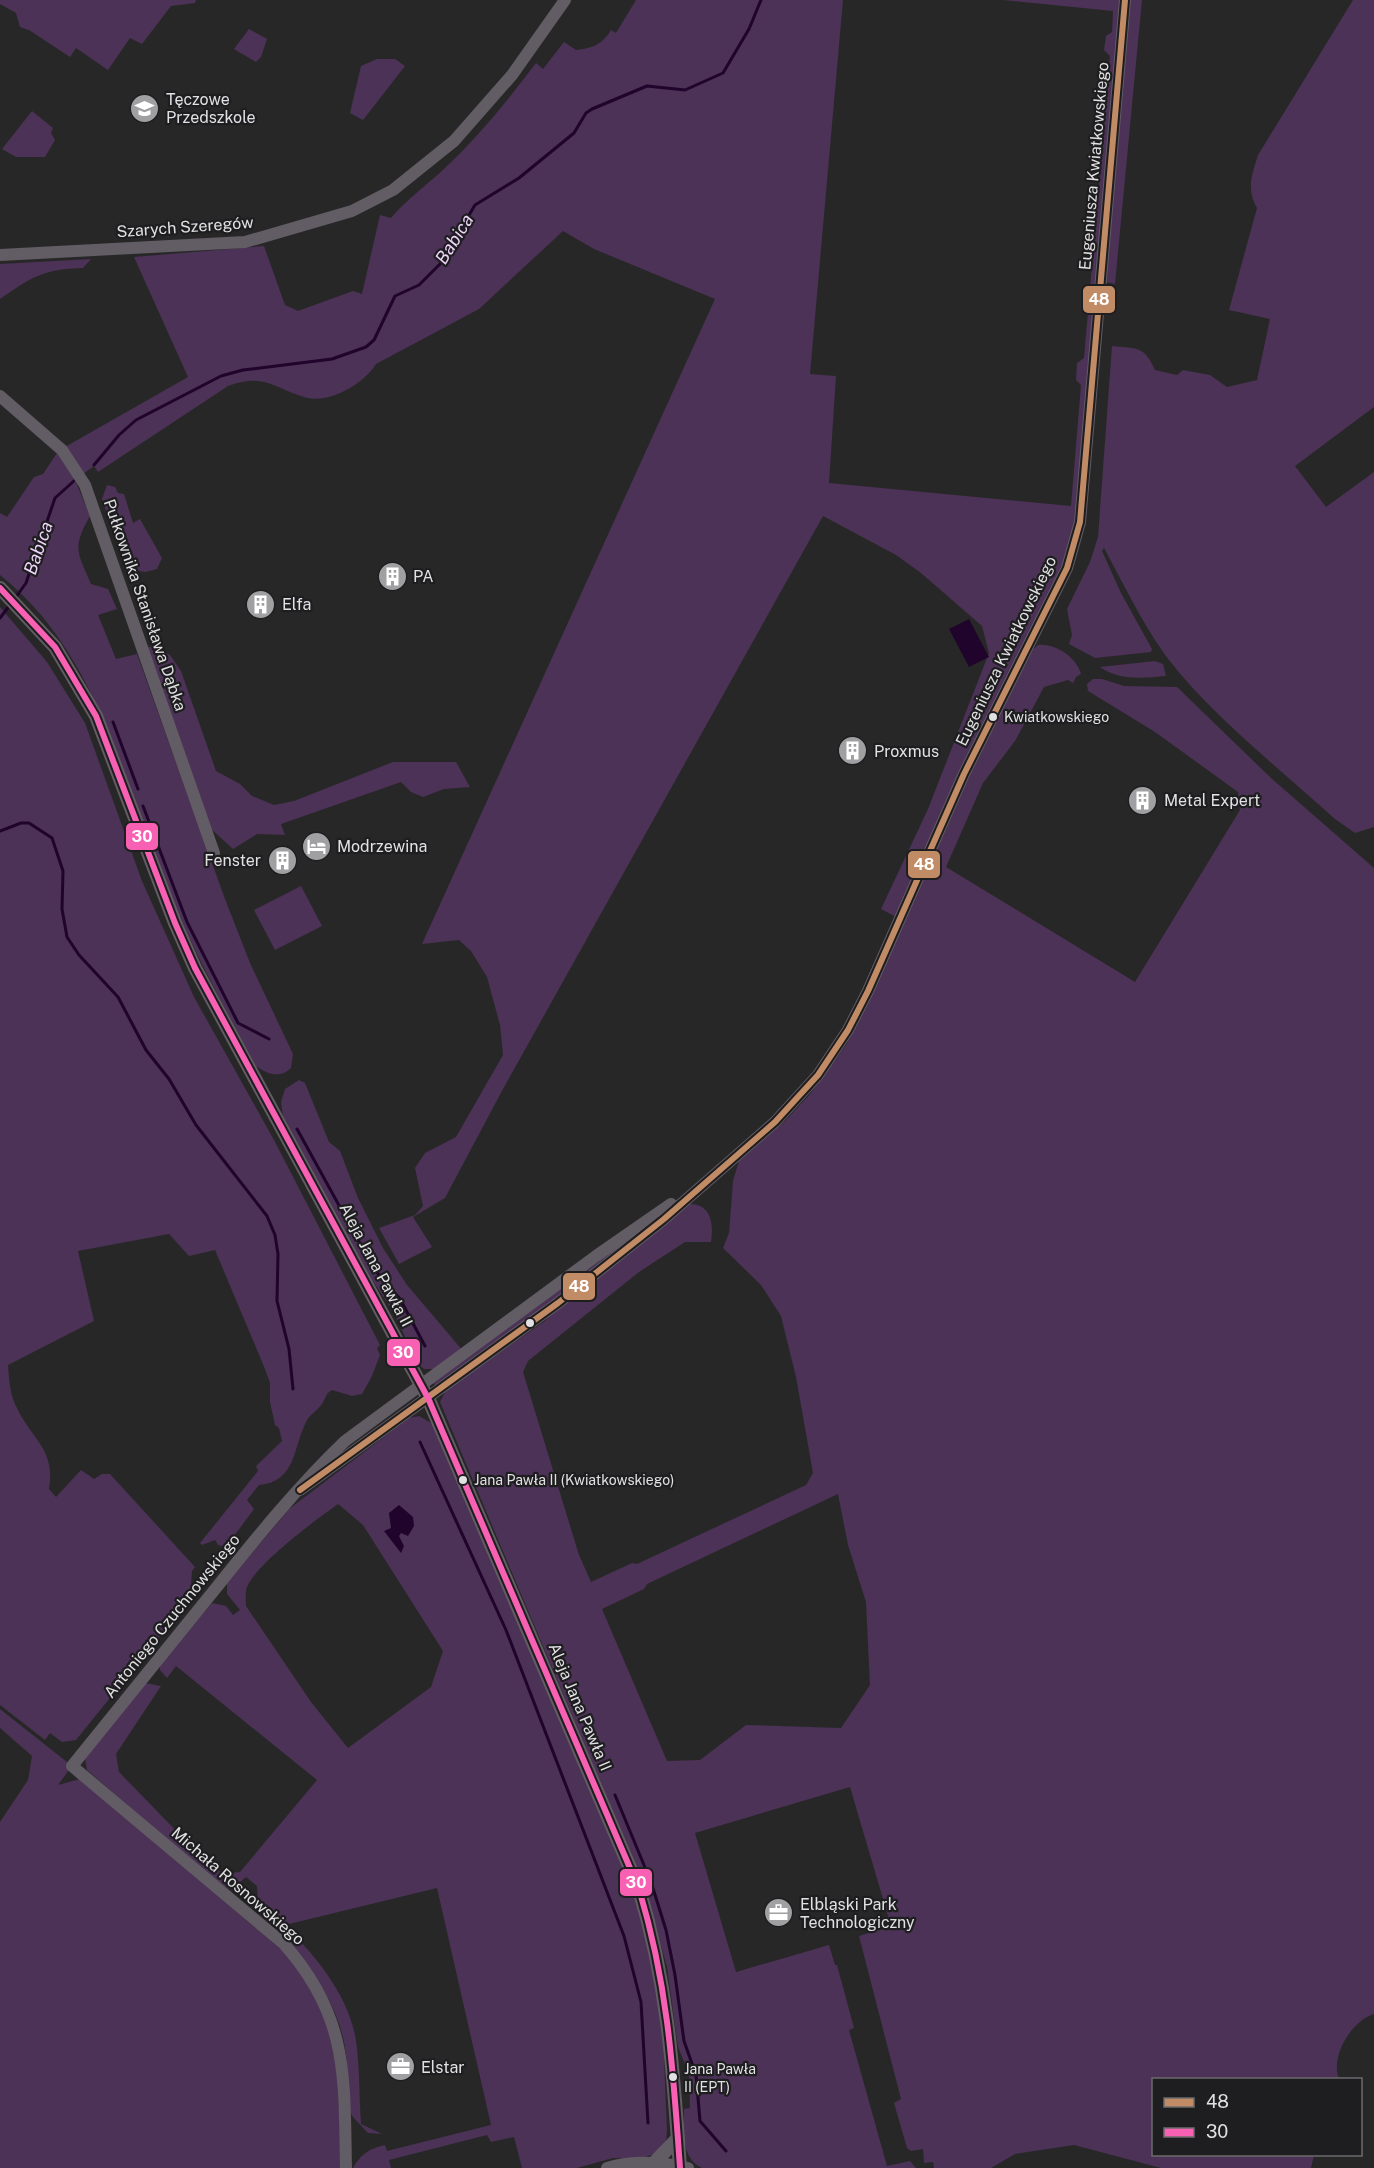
<svg xmlns="http://www.w3.org/2000/svg" width="1374" height="2168" font-family="'Public Sans',sans-serif">
<style>
.green{fill:#4b3256;fill-rule:evenodd}
.water{fill:#21042c}
.lines{fill:none;stroke-linecap:round;stroke-linejoin:round}
.stream{stroke:#21042c;stroke-width:3}
.minor{stroke:#625c64;stroke-width:12}
.tertiary{stroke:#625c64;stroke-width:14}
.bus-1-casing{stroke:#1e1d1f;stroke-width:10}
.bus-2-casing{stroke:#1e1d1f;stroke-width:10}
.bus-1{stroke:#c18c65;stroke-width:6}
.bus-2{stroke:#f860b3;stroke-width:6}
.bus-dot{fill:#e1e0e2;stroke:#1e1d1f;stroke-width:2}
.labels{text-anchor:middle;dominant-baseline:central;stroke-width:4.5;stroke-linejoin:round;paint-order:stroke}
.bus-label{font-size:14px;fill:#e1e0e2;stroke:#1e1d1f;text-anchor:start}
.poi-label{font-size:16px;fill:#e1e0e2;stroke:#1e1d1f;text-anchor:start}
.street-label{font-size:16px;fill:#e1e0e2;stroke:#1e1d1f}
.water-label{font-size:18px;font-style:italic;fill:#efd5fb;stroke:#1e1d1f}
.line-badge{stroke:#1e1d1f;stroke-width:2}
.badge-label{font-size:16px;text-anchor:middle;font-weight:bold;fill:#fff}
</style>
<rect width="100%" height="100%" fill="#282728"/>
<g class="green">
<polygon points="0,0 196,0 195,3 171,6 142,44 130,38 108,70 76,48 70,57 29,30 20,27 16,13 0,4"/>
<path d="M636 0H843L810 374 836 376 829 483 1071 506 1081 385 1076 380 1077 363 1084 358 1110 56 1104 50 1106 36 1112 32 1113 11 1003 0H1142L1115 284 1100 281 1074 545 900 919 881 909 928 809 989 653 982 626 921 573 896 555 823 516 503 1089 445 1198 413 1217 432 1247 399 1264 379 1228 415 1215 423 1206 415 1168 425 1153 456 1137 503 1055 500 1025 487 977 471 951 459 940 422 944 715 299 594 249 563 231 479 309 376 364C364 384 328 405 304 397 272 387 264 373 228 386L98 472 94 466 83 474 65 447 188 377 134 257 264 246 285 305 298 311 353 291 362 294 380 215 391 218C407 199 427 185 445 168 479 136 508 100 536 63L543 69 564 42 576 50C592 48 602 45 611 30L616 33Z"/>
<path d="M1353 0H1374V407L1295 466 1326 507 1374 472V827L1355 833 1335 819C1280 769 1206 711 1163 652 1140 619 1123 583 1104 548L1102 551 1121 593 1152 649 1151 652 1095 658 1069 644 1072 635 1067 609 1090 562 1098 537 1112 346C1137 349 1144 345 1155 370L1177 375 1183 370 1210 375 1227 387 1257 380 1270 319 1229 310 1257 208C1246 189 1252 175 1258 155Z"/>
<polygon points="249,29 267,39 261,57 256,62 234,49"/>
<polygon points="377,59 395,59 405,66 363,120 350,113 361,66"/>
<polygon points="32,111 53,128 51,133 55,140 45,157 16,157 2,149"/>
<path d="M91 259 83 268C43 269 32 277 0 299V264Z"/>
<path d="M57 453 75 480 90 516C72 548 77 551 91 584L108 589 117 609 98 615 116 659 137 654 225 899 250 963 293 1054 291 1068C280 1079 267 1074 256 1066 218 996 181 928 153 853 116 754 88 645 0 575V513L7 517 34 477 43 474Z"/>
<polygon points="107,485 115,487 118,493 124,494 133,523 140,519 162,558 157,569 145,572 135,570 120,550 102,499"/>
<path d="M0 607 47 662 85 723 142 881 194 997 274 1140 380 1345 377 1348 380 1355 372 1376 362 1394 352 1396 332 1390C325 1394 326 1398 322 1404 317 1411 310 1414 306 1422 293 1448 296 1482 259 1485L247 1500 254 1509 231 1540 223 1546 218 1545 215 1540 202 1545 200 1543 258 1471 256 1466 282 1441 279 1428 275 1425 270 1402V1383L265 1369 215 1250 189 1256 169 1234 78 1251 94 1321 8 1365C9 1378 10 1395 16 1406 31 1439 56 1449 49 1489L56 1497 81 1470 94 1479 102 1474H110L195 1567 192 1571 190 1599 76 1740 62 1742 50 1733 45 1740 0 1705Z"/>
<path d="M1038 645C1056 643 1077 658 1081 674L1076 677 1073 683 1068 680 1044 687 1015 741 983 783 946 867 1135 982 1240 810 1238 792 1155 732 1088 691 1087 684 1093 679H1102L1124 686 1177 687 1271 778 1374 868V2014C1351 2021 1330 2057 1339 2079L1154 2080V2154L1314 2155 1311 2168H1161L1074 2145 1015 2154 991 2168H934L933 2162 924 2163 923 2149 911 2151 907 2148 894 2103 901 2099 859 1936 891 1926 850 1787 695 1833 736 1972 829 1945 835 1965H837L854 2028 849 2030 887 2166 910 2161 916 2168H702C680 2158 684 2130 684 2109L690 2108 689 2074 678 2047 667 1967 645 1888 440 1402 446 1390 545 1321 557 1308 688 1204C711 1203 714 1223 711 1242H685L639 1272 528 1361 523 1372 579 1555 591 1582 632 1563 637 1564 806 1485 813 1473 796 1377 781 1316 761 1285 723 1248 729 1233 733 1181 739 1161 784 1122 810 1094 846 1045 871 997 970 775 1032 650ZM838 1494 848 1545 866 1602 870 1685 841 1728 746 1725 700 1760 667 1761 602 1609 644 1589 647 1584Z"/>
<polygon points="153,646 170,655 181,671 216,771 240,784 252,796 274,805 294,801 393,762 456,762 470,787 444,789 423,797 411,792 401,782 281,824 285,835 257,834 233,849 210,828 146,648"/>
<path d="M1155 661 1163 664 1166 676C1142 678 1120 681 1100 667Z"/>
<polygon points="301,886 322,926 275,950 254,910"/>
<polygon points="299,1080 305,1083 329,1142 340,1151 358,1198 383,1248 407,1285 463,1351 437,1369 424,1369 416,1362 395,1314 370,1277 283,1116 281,1102 285,1089"/>
<polygon points="681,1201 555,1302 435,1385 432,1383"/>
<path d="M419 1416 435 1425 453 1474 473 1511 624 1864 642 1918 662 2013 667 2130 666 2140 655 2154 637 2159 613 2158 577 2168H522L514 2137 491 2142 487 2135 389 2160 391 2168H353C362 2153 369 2149 385 2145L387 2151 491 2125 437 1888 285 1925C316 1957 349 1995 356 2041 360 2068 359 2097 361 2124L382 2134 368 2133 352 2116 349 2107C348 2086 348 2063 344 2042 335 1998 307 1963 277 1932L284 1924 258 1903 257 1886 246 1877 236 1886 229 1889 208 1875 87 1770 85 1758 145 1683 161 1686 116 1754 119 1772 187 1842 223 1874 240 1872 317 1780 176 1666 167 1678 160 1670V1663L212 1603 226 1606 233 1615 240 1610 227 1594V1583L289 1509 409 1418ZM338 1504 363 1525 443 1651 431 1687 348 1748 311 1702 246 1606C246 1601 245 1592 247 1587 256 1564 317 1519 338 1504Z"/>
<polygon points="0,1709 72,1766 58,1785 80,1779 290,1957 319,2001 336,2047 342,2168 0,2168 0,1822 28,1780 32,1756 0,1728"/>
</g>
<g class="water">
<polygon points="969,619 989,657 969,667 949,629"/>
<polygon points="399,1505 413,1517 414,1526 408,1536 401,1533 399,1536 404,1546 401,1553 384,1531 391,1528 389,1513"/>
</g>
<g class="lines">
<g class="stream">
<polyline points="94,465 119,435 136,420 221,376 243,370 332,359 366,347 374,340 395,296 419,285 440,264 475,205 519,178 574,133 586,113 592,109 647,86 685,90 723,73 749,29 761,0"/>
<polyline points="16,597 26,583 55,498 75,480"/>
<polyline points="0,618 10,605"/>
<polyline points="113,722 138,789"/>
<polyline points="143,806 187,922 238,1023 269,1039"/>
<polyline points="0,831 21,823 29,823 52,838 63,871 62,909 67,937 79,955 118,997 146,1050 169,1079 196,1125 267,1216 275,1235 278,1254 277,1301 289,1349 293,1389"/>
<polyline points="297,1129 374,1269 400,1299 425,1346"/>
<polyline points="420,1442 506,1630 624,1936 641,2002 648,2123"/>
<polyline points="615,1795 651,1882 666,1930 675,1975 684,2041 696,2075 700,2121 726,2151"/>
</g>
<g class="minor">
<polyline points="0,255 245,242 352,211 393,190 454,141 512,75 565,0"/>
<polyline points="0,396 62,450 85,485 214,853"/>
<polyline points="300,1490 558,1303 664,1219 775,1122 818,1075 848,1030 868,991 964,774 1067,568 1080,522 1125,0"/>
<path d="M346 2168C344 2077 349 2017 284 1944L72 1766C120 1706 168 1647 216 1588 257 1537 298 1486 345 1441L596 1256 671 1204"/>
<path d="M607 2168C634 2160 661 2162 688 2168"/>
</g>
<g class="tertiary">
<path d="M0 588 55 647 96 716 175 923 195 968 428 1398 639 1889C668 1985 673 2069 680 2168"/>
<polyline points="654,2163 678,2138"/>
</g>
<defs>
<polyline id="bus-1" points="300,1490 558,1303 664,1219 775,1122 818,1075 848,1030 868,991 964,774 1067,568 1080,522 1125,0"/>
<path id="bus-2" d="M0 588 55 647 96 716 175 923 195 968 428 1398 639 1889C668 1985 673 2069 680 2168"/>
</defs>
<use href="#bus-1" class="bus-1-casing"/>
<use href="#bus-2" class="bus-2-casing"/>
<use href="#bus-1" class="bus-1"/>
<use href="#bus-2" class="bus-2"/>
</g>
<defs>
<symbol id="school-disc" viewBox="-11 -11 22 22"><circle r="9.5" fill="#a09fa1" stroke="#1e1d1f"/><path d="M0-5L7-2L0 1L-7-2ZM-4 1L0 2.5L4 1V4Q0 6-4 4Z" fill="#fff"/></symbol>
<symbol id="building-disc" viewBox="-11 -11 22 22"><circle r="9.5" fill="#a09fa1" stroke="#1e1d1f"/><path d="M-4-6H4V6H1V3H-1V6H-4ZM-2.5-4.3h1.7v1.8h-1.7ZM.8-4.3h1.7v1.8H.8ZM-2.5-1h1.7V.8h-1.7ZM.8-1h1.7V.8H.8Z" fill="#fff"/></symbol>
<symbol id="hotel-disc" viewBox="-11 -11 22 22"><circle r="9.5" fill="#a09fa1" stroke="#1e1d1f"/><path d="M-6-4.5h1.5V1H6V5H4.5V3h-9V5H-6ZM-4 0a1.8 1.8 0 1 1 3.6 0ZM.5 0V-2.5h3Q6-2.5 6 0Z" fill="#fff"/></symbol>
<symbol id="office-disc" viewBox="-11 -11 22 22"><circle r="9.5" fill="#a09fa1" stroke="#1e1d1f"/><path d="M-6-3h4V-5.5h4V-3h4V5H-6ZM-1-4.5V-3h2v-1.5ZM-6 0V1H6V0Z" fill="#fff"/></symbol>
</defs>
<g fill-rule="evenodd">
<use href="#school-disc" x="128" y="92" width="33" height="33"/>
<use href="#building-disc" x="376" y="560" width="33" height="33"/>
<use href="#building-disc" x="244" y="588" width="33" height="33"/>
<use href="#building-disc" x="836" y="734" width="33" height="33"/>
<use href="#building-disc" x="1126" y="784" width="33" height="33"/>
<use href="#hotel-disc" x="300" y="830" width="33" height="33"/>
<use href="#building-disc" x="266" y="844" width="33" height="33"/>
<use href="#office-disc" x="762" y="1896" width="33" height="33"/>
<use href="#office-disc" x="384" y="2050" width="33" height="33"/>
</g>
<g class="bus-dot">
<circle cx="993" cy="717" r="5"/>
<circle cx="530" cy="1323" r="5"/>
<circle cx="463" cy="1480" r="5"/>
<circle cx="673" cy="2077" r="5"/>
</g>
<g class="labels">
<g class="bus-label">
<text x="1004" y="717">Kwiatkowskiego</text>
<text x="474" y="1480">Jana Pawła II (Kwiatkowskiego)</text>
<text x="684" y="2069">Jana Pawła<tspan x="684" dy="18">II (EPT)</tspan></text>
</g>
<g class="poi-label">
<text x="166" y="99">Tęczowe<tspan x="166" dy="18">Przedszkole</tspan></text>
<text x="413" y="576">PA</text>
<text x="282" y="604">Elfa</text>
<text x="874" y="751">Proxmus</text>
<text x="1164" y="800">Metal Expert</text>
<text x="337" y="846">Modrzewina</text>
<text x="261" y="860" text-anchor="end">Fenster</text>
<text x="800" y="1904">Elbląski Park<tspan x="800" dy="18">Technologiczny</tspan></text>
<text x="421" y="2067">Elstar</text>
</g>
<g class="street-label">
<text transform="translate(1094 166) rotate(-85)">Eugeniusza Kwiatkowskiego</text>
<text transform="translate(185 227) rotate(-4)">Szarych Szeregów</text>
<text transform="translate(145 605) rotate(71)">Pułkownika Stanisława Dąbka</text>
<text transform="translate(1006 651) rotate(-64)">Eugeniusza Kwiatkowskiego</text>
<text transform="translate(376 1265) rotate(62)">Aleja Jana Pawła II</text>
<text transform="translate(172 1616) rotate(-51)">Antoniego Czuchnowskiego</text>
<text transform="translate(580 1707) rotate(67)">Aleja Jana Pawła II</text>
<text transform="translate(238 1886) rotate(41)">Michała Rosnowskiego</text>
</g>
<g class="water-label">
<text transform="translate(454 239) rotate(-58)">Babica</text>
<text transform="translate(38 548) rotate(-71)">Babica</text>
</g>
</g>
<g class="line-badge">
<rect x="1082" y="285" width="34" height="29" rx="6" fill="#c18c65"/>
<rect x="125" y="822" width="34" height="29" rx="6" fill="#f860b3"/>
<rect x="907" y="850" width="34" height="29" rx="6" fill="#c18c65"/>
<rect x="562" y="1272" width="34" height="29" rx="6" fill="#c18c65"/>
<rect x="386" y="1338" width="35" height="29" rx="6" fill="#f860b3"/>
<rect x="619" y="1868" width="34" height="29" rx="6" fill="#f860b3"/>
</g>
<g class="badge-label">
<text x="1099" y="305">48</text>
<text x="142" y="842">30</text>
<text x="924" y="870">48</text>
<text x="579" y="1292">48</text>
<text x="403" y="1358">30</text>
<text x="636" y="1888">30</text>
</g>
<rect x="1152" y="2078" width="210" height="78" fill="#1e1d1f" stroke="#6c6b6d" stroke-width="1.5"/>
<rect x="1164" y="2098" width="30" height="9" fill="#c18c65" stroke="#6c6b6d" stroke-width="1.5"/>
<text x="1206" y="2108" font-size="18" fill="#e1e0e2">48</text>
<rect x="1164" y="2128" width="30" height="9" fill="#f860b3" stroke="#6c6b6d" stroke-width="1.5"/>
<text x="1206" y="2138" font-size="18" fill="#e1e0e2">30</text>
</svg>
